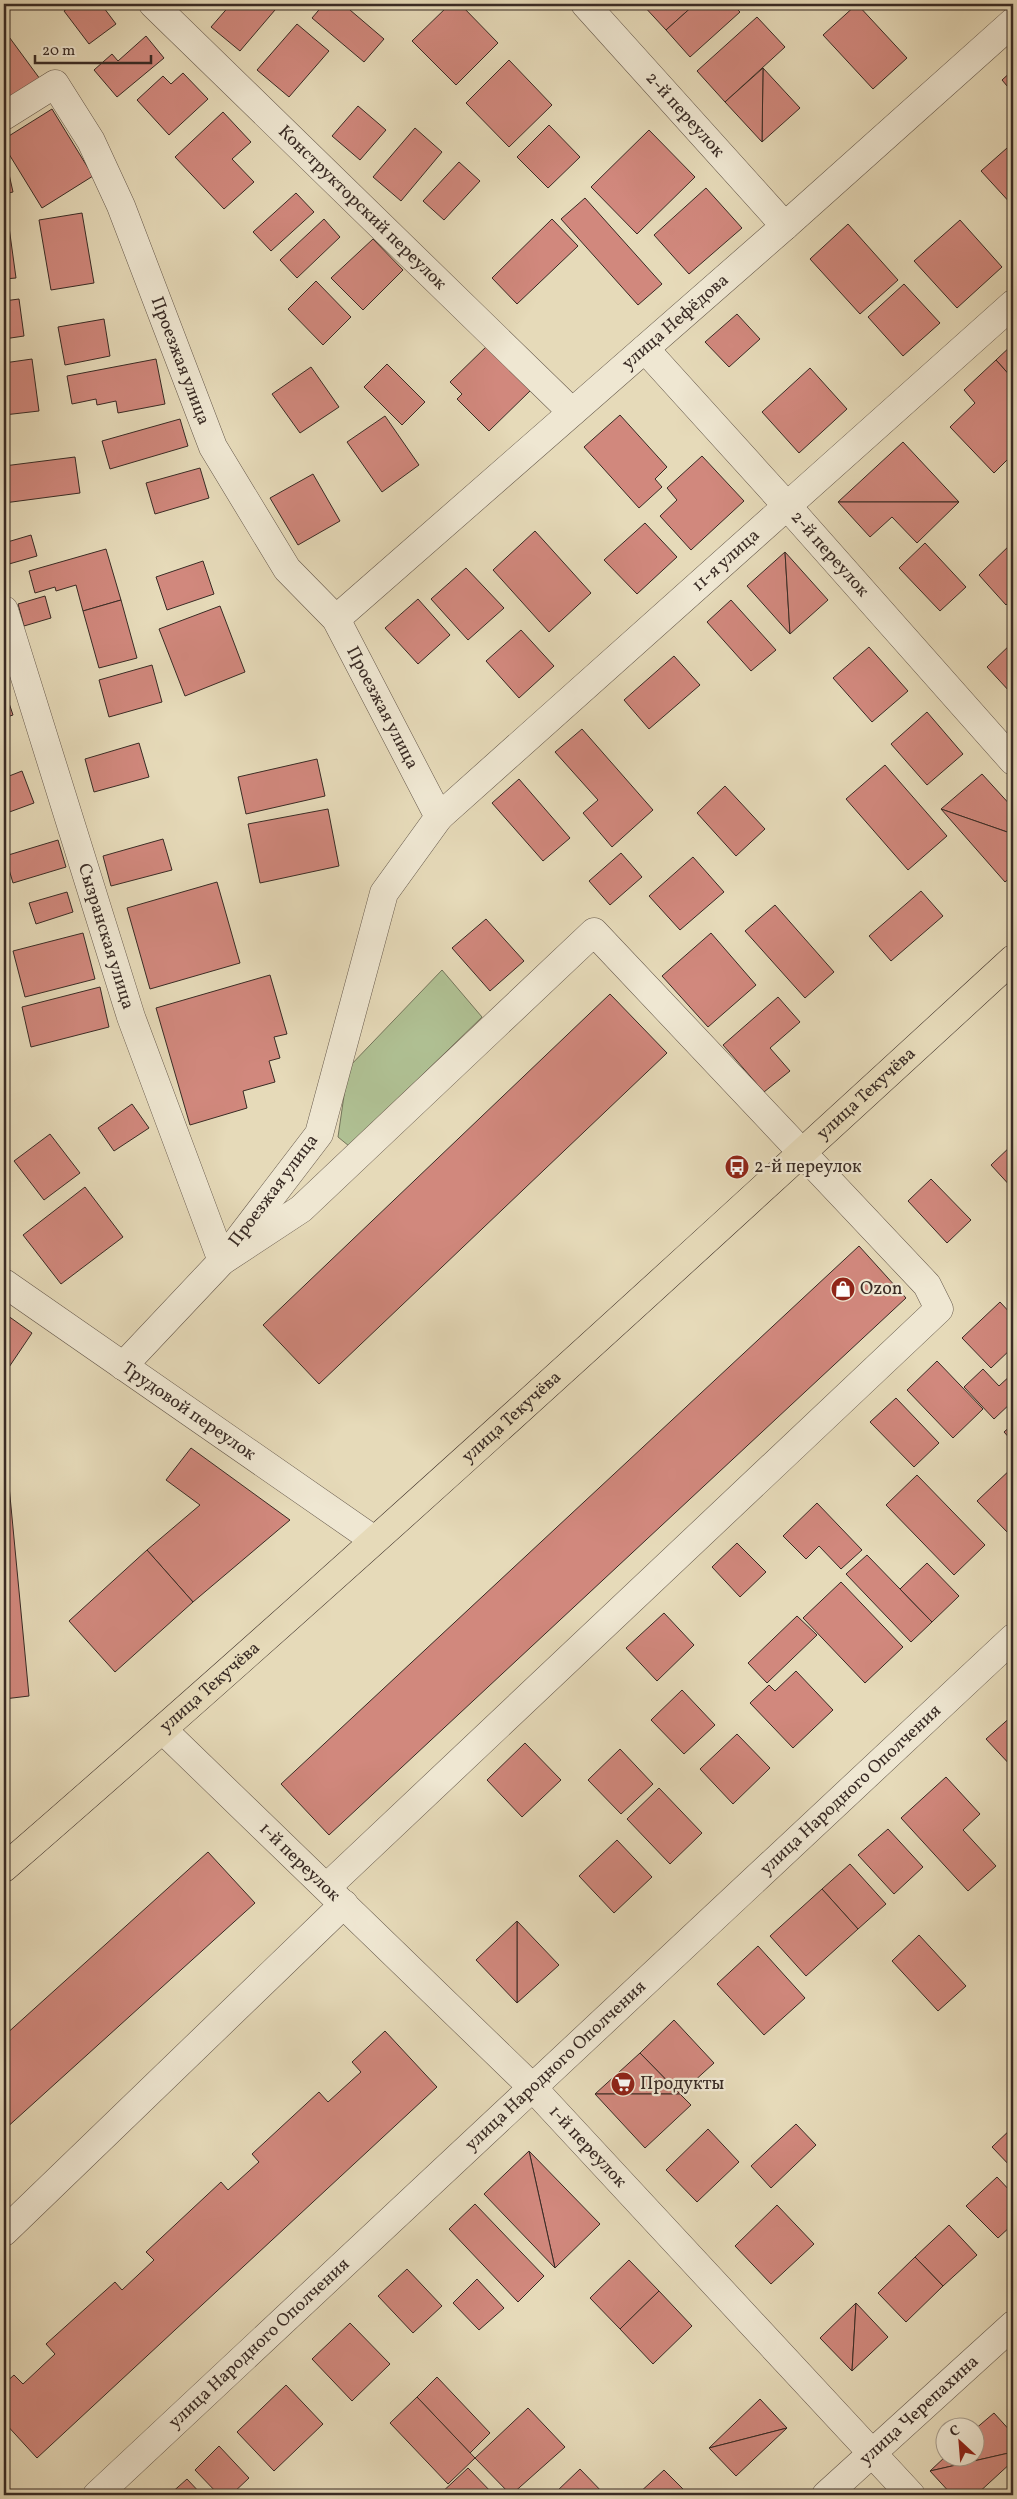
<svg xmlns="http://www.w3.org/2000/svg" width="1017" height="2499" font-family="Vollkorn,serif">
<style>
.green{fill:#b0c194;stroke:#74765c}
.building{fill:#d1887d;stroke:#392b25}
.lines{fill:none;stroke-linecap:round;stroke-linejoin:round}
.minor-casing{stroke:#64574a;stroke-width:29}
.major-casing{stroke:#392b25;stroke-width:29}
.minor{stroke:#efe7d2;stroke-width:28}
.major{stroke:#e6dab9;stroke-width:28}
.labels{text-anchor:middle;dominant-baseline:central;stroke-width:4.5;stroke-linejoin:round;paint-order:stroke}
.street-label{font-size:18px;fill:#392b25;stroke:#efe7d2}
.poi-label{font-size:18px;fill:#392b25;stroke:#efe7d2;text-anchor:start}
</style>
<rect width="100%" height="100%" fill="#e6dab9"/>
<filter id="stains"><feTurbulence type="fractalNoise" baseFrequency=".004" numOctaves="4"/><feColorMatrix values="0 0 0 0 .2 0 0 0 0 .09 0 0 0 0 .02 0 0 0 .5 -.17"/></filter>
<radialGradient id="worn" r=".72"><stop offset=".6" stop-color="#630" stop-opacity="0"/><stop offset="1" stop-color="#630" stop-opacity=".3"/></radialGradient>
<polygon class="green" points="442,970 482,1017 349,1146 338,1137 348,1068"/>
<g class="building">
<polygon points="74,4 101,4 116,24 89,44 64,11"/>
<polygon points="231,4 267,4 275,10 240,51 211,27"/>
<polygon points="324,4 343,4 384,39 364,62 312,18"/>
<polygon points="450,4 460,4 498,43 456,85 412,41"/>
<polygon points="642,4 695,4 666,30"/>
<polygon points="695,4 732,4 740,12 690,57 666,30"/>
<polygon points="857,4 907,58 873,89 823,35"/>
<polygon points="757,17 785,47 725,102 697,71"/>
<polygon points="297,24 329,51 289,97 257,70"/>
<polygon points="4,30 40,79 4,105"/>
<polygon points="146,36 164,58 117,97 94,70 112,54 118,61"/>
<polygon points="509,60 552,105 509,147 466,103"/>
<polygon points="763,68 800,108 762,142"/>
<polygon points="763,68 762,142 725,102"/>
<polygon points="1013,70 1013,93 1002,80"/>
<polygon points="183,73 208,99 169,135 137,100 163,76 171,84"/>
<polygon points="358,106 386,130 360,160 332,136"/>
<polygon points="52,109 93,176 42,208 4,146 4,139"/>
<polygon points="223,112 251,142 232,159 254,182 224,209 175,157"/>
<polygon points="549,125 580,157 548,188 517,157"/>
<polygon points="415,128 442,152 401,201 373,177"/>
<polygon points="649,130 695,177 637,234 591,187"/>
<polygon points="1007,148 1013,155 1013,206 981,171"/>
<polygon points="459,162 480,181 444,220 423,201"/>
<polygon points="7,165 13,192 4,194 4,166"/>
<polygon points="706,188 742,228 689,274 654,235"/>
<polygon points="296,193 314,212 271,251 253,232"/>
<polygon points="585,198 662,284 638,305 561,219"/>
<polygon points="82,213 94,283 51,290 39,220"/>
<polygon points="324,219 340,237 297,278 280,260"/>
<polygon points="552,219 578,246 517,304 492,278"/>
<polygon points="960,220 1002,267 957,308 914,261"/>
<polygon points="848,224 898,280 860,314 810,259"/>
<polygon points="4,227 9,227 16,278 4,279"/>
<polygon points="373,239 403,270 363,310 331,278"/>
<polygon points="316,281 351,317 323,345 288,309"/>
<polygon points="904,284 940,323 903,356 868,317"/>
<polygon points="19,299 24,336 4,339 4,301"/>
<polygon points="737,314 760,339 729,367 705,342"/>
<polygon points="104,319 110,356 65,365 58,327"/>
<polygon points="1013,344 1013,379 996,360"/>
<polygon points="488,345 531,390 489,431 457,399 462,394 450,382"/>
<polygon points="32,359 39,411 4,415 4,363"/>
<polygon points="156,359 165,404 118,413 116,401 97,405 96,399 72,404 67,376"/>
<polygon points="996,360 1013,379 1013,454 994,473 950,427 975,403 964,390"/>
<polygon points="387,364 425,402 402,425 364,387"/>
<polygon points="311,367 339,407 300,433 272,394"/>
<polygon points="810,368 847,409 799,453 762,412"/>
<polygon points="620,415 667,467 655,479 662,487 639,508 584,447"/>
<polygon points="385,416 419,465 382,492 347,442"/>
<polygon points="180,419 188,446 110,469 102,441"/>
<polygon points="903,442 959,502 838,502"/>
<polygon points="702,456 744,501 691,550 660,516 677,500 667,488"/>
<polygon points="75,457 80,493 4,503 4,466"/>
<polygon points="200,468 209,498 155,514 146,483"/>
<polygon points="313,474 340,521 298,545 270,498"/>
<polygon points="838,502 959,502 917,543 892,517 870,537"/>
<polygon points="645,523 677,557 637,594 604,560"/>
<polygon points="535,531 591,593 549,632 493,570"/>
<polygon points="31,535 37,556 9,564 4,543"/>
<polygon points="1013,542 1013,598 1006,605 979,575"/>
<polygon points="925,543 966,587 940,611 899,568"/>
<polygon points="106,549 121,600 83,611 76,585 56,591 55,587 35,593 29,571"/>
<polygon points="785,552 790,634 747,586"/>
<polygon points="785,552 828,600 790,634"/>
<polygon points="203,561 214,594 167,610 156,577"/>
<polygon points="466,568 504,608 468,640 431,599"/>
<polygon points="45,596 51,618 24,626 18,604"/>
<polygon points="418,599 450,635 418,664 385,628"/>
<polygon points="121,600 137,658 99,668 83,611"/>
<polygon points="731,600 776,650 751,671 707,622"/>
<polygon points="220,606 245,672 185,696 159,629"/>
<polygon points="521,630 554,666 519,698 486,661"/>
<polygon points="1013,642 1013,689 1010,692 987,667"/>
<polygon points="869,647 908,691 872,722 833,678"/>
<polygon points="674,656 700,685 649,729 624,700"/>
<polygon points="152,665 162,702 109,717 99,680"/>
<polygon points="4,688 13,715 4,718"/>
<polygon points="927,712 963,754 927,785 891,744"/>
<polygon points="582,729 653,810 612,847 583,813 598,800 555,752"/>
<polygon points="139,743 149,777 94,792 85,759"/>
<polygon points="317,759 325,796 246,814 238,777"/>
<polygon points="885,765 947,836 908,870 846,799"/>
<polygon points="22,771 34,803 4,814 4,778"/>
<polygon points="982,774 1013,808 1013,834 941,809"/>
<polygon points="519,779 570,838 543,861 492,803"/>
<polygon points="725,786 765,829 736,856 697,813"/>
<polygon points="328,809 339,866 260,883 248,824"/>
<polygon points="941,809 1013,834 1013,875 1005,882"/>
<polygon points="163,839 172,870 111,886 103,856"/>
<polygon points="58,840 66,867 13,883 5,856"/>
<polygon points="621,853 642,877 610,905 589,881"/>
<polygon points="693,857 724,892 680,930 649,896"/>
<polygon points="217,882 240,963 150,989 127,908"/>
<polygon points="921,891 943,916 891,961 869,936"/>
<polygon points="67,892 73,912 36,924 29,903"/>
<polygon points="775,905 834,972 805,998 745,931"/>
<polygon points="486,919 524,961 490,991 452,948"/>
<polygon points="83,933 95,979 25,997 13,951"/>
<polygon points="711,933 756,985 708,1027 662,976"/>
<polygon points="270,975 287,1034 274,1037 280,1058 269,1061 275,1082 243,1091 247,1108 190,1125 156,1008"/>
<polygon points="100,987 109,1027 31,1047 22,1007"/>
<polygon points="610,994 667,1053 319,1384 263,1325"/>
<polygon points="778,997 800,1022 770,1048 790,1071 764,1092 723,1045"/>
<polygon points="132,1104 149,1128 114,1151 98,1128"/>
<polygon points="50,1134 80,1173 44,1200 14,1161"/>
<polygon points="1013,1144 1013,1189 991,1165"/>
<polygon points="931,1179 971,1220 947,1243 908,1201"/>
<polygon points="85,1187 123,1237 61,1284 23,1235"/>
<polygon points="859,1246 906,1298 329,1835 281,1784"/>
<polygon points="1000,1302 1013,1316 1013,1347 991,1368 962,1338"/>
<polygon points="4,1313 32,1333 5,1373 4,1372"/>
<polygon points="937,1361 983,1409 953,1438 907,1390"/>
<polygon points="983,1369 999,1386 1013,1373 1013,1401 994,1419 964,1387"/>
<polygon points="896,1398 939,1443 914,1467 870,1422"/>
<polygon points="1013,1424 1013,1442 1004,1432"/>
<polygon points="4,1433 29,1696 4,1699"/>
<polygon points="191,1448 290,1520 193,1602 147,1550 200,1505 166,1480"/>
<polygon points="1013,1467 1013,1528 1008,1533 977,1501"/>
<polygon points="917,1475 985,1545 954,1575 886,1505"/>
<polygon points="817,1503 862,1550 841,1569 819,1546 806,1559 783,1536"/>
<polygon points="737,1543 766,1572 740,1597 712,1567"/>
<polygon points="147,1550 193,1602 115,1672 69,1621"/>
<polygon points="867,1555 932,1622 911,1642 846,1574"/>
<polygon points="927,1563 959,1596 932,1622 900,1589"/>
<polygon points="841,1582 903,1647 865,1683 803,1618"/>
<polygon points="664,1613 694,1645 657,1681 626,1648"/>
<polygon points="797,1616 817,1635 767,1683 748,1663"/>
<polygon points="796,1671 833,1710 793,1748 750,1703 769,1685 775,1691"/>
<polygon points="682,1690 715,1725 684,1754 651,1720"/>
<polygon points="1013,1715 1013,1768 986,1739"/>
<polygon points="737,1734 770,1768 733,1804 700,1769"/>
<polygon points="525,1743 561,1780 522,1817 487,1780"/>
<polygon points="620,1749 653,1784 621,1814 588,1780"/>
<polygon points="946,1777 980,1814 963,1830 996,1866 968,1891 901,1818"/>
<polygon points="659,1788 702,1833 670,1864 627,1819"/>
<polygon points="888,1829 923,1867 894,1894 858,1855"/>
<polygon points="617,1840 652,1877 614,1913 579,1876"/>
<polygon points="208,1852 255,1903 4,2130 4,2036"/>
<polygon points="850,1864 886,1904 858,1929 822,1889"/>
<polygon points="822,1889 858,1929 806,1976 770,1936"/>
<polygon points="517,1921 559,1965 517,2003"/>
<polygon points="517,1921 517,2003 476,1960"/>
<polygon points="919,1935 966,1986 938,2011 892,1961"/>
<polygon points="758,1946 805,1998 764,2035 717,1984"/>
<polygon points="674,2020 714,2063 680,2094 640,2053"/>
<polygon points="385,2031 437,2087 37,2458 4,2422 4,2384 14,2375 23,2384 55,2354 46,2344 115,2282 122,2290 154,2260 146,2252 221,2182 228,2190 259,2162 252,2154 319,2092 328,2102 361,2072 352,2062"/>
<polygon points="640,2053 680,2094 595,2094"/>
<polygon points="595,2094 680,2094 691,2105 645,2148"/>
<polygon points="796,2124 816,2145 771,2188 751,2166"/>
<polygon points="1013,2127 1013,2169 992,2147"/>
<polygon points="708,2129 739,2162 697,2202 666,2170"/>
<polygon points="529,2151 600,2224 555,2268"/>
<polygon points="529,2151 555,2268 484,2194"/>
<polygon points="997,2177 1013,2194 1013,2224 998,2238 966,2206"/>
<polygon points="475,2204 544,2276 518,2302 449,2229"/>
<polygon points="777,2205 814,2244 771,2284 735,2246"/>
<polygon points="949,2225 977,2255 943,2286 915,2257"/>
<polygon points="915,2257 943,2286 906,2322 878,2293"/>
<polygon points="629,2260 659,2291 620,2329 590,2298"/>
<polygon points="407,2269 442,2306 413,2333 378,2296"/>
<polygon points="477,2279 504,2308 479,2330 453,2303"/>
<polygon points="659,2291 692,2326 653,2364 620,2329"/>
<polygon points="856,2303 852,2371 820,2338"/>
<polygon points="856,2303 888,2337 852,2371"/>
<polygon points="350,2323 390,2364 352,2401 312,2359"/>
<polygon points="437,2377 490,2433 470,2453 417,2397"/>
<polygon points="286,2385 323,2424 274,2471 237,2432"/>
<polygon points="417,2397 475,2458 448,2484 390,2423"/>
<polygon points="760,2399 787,2428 709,2448"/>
<polygon points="528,2408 565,2447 511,2495 475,2458"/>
<polygon points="994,2413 1013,2434 1013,2452 930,2471 946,2456 974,2456 974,2430"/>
<polygon points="787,2428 736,2476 709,2448"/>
<polygon points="219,2446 249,2478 231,2495 219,2495 195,2470"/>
<polygon points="1013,2452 1013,2461 976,2495 952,2495 930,2471"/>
<polygon points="468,2468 494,2495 439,2495"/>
<polygon points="580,2469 605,2495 557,2495 555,2493"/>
<polygon points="664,2470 689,2495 637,2495"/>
<polygon points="187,2479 202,2495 169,2495"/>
</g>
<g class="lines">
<defs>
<g id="minor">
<path id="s1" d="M153 4 572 412"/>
<path id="s2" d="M585 4 785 226"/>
<path id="s3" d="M4 116 55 84 91 141 121 206 213 447 287 569 336 619 439 817 384 893 319 1134 222 1261 123 1366"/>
<path id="s4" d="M645 349 788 507 1013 761"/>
<path id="s5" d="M4 610 131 1017 222 1261 301 1209 594 932 927 1285 939 1309 327 1887"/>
<path id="s6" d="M336 619 785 226 1013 22"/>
<path id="s7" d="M439 817 1013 304"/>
<path id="s8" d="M4 1283 374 1540"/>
<path id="s9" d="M163 1730 533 2088 911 2495"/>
<polyline points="4,2232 344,1904"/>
<path id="s10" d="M97 2495 1013 1638"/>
<path id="s11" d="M826 2495 1013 2325"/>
</g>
<g id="major">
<path id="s12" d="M4 1868C346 1571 680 1265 1013 959"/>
</g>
</defs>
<use href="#minor" class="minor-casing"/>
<use href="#major" class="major-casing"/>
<use href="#minor" class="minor"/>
<use href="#major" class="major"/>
</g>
<defs>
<symbol id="bus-disc" viewBox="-11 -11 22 22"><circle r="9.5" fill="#8f2418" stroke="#efe7d2"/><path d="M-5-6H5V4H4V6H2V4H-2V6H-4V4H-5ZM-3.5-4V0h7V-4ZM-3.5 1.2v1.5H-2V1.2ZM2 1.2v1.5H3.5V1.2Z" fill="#fff"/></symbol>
<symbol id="shop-disc" viewBox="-11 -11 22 22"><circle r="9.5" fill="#8f2418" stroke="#efe7d2"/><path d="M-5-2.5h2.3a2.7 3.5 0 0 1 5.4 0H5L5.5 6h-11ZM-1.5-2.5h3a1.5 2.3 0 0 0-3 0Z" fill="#fff"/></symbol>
<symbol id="supermarket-disc" viewBox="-11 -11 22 22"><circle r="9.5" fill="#8f2418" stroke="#efe7d2"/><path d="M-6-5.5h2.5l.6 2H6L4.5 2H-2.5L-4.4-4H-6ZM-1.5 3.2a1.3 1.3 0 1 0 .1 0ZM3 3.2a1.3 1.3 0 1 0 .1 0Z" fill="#fff"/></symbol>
</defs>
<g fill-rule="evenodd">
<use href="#bus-disc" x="723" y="1153" width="28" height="28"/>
<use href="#shop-disc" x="829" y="1275" width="28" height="28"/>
<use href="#supermarket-disc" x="609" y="2070" width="28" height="28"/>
</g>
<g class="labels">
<g class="street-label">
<text stroke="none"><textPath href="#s2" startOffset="149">2-й переулок</textPath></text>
<text stroke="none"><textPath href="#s1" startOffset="292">Конструкторский переулок</textPath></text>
<text stroke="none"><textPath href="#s6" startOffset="451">улица Нефёдова</textPath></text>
<text stroke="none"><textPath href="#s3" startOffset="365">Проезжая улица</textPath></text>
<text stroke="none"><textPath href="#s4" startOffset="276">2-й переулок</textPath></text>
<text stroke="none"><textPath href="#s7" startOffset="385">11-я улица</textPath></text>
<text stroke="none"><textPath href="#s3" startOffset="770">Проезжая улица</textPath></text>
<text stroke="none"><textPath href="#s5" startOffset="342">Сызранская улица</textPath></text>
<text stroke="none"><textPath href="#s12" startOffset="1159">улица Текучёва</textPath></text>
<text transform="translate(274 1191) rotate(-53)">Проезжая улица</text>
<text stroke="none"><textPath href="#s8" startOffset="225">Трудовой переулок</textPath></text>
<text stroke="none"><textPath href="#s12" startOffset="679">улица Текучёва</textPath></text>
<text stroke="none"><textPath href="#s12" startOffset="274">улица Текучёва</textPath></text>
<text stroke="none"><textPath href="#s10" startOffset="1032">улица Народного Ополчения</textPath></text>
<text stroke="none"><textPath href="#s9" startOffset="190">1-й переулок</textPath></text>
<text stroke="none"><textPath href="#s10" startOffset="628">улица Народного Ополчения</textPath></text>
<text stroke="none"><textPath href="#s9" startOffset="595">1-й переулок</textPath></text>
<text stroke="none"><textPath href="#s10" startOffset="222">улица Народного Ополчения</textPath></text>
<text stroke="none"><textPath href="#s11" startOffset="126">улица Черепахина</textPath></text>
</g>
<g class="poi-label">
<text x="754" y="1167">2-й переулок</text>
<text x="860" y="1289">Ozon</text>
<text x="640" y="2084">Продукты</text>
</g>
</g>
<rect width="1017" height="2499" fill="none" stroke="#e6dab9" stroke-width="20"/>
<rect x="5" y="5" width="1007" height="2489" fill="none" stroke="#392b25" stroke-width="2.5"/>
<rect x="10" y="10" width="997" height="2479" fill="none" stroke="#392b25"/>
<g transform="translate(960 2442) rotate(334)"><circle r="24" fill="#efe7d2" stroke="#a69c8d"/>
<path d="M0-4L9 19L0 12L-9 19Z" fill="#8f2418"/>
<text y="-8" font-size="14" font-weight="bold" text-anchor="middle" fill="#392b25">С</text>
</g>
<path d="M35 55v8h116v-8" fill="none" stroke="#392b25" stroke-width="2.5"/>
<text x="42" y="55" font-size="15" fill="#392b25" stroke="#efe7d2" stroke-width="4" paint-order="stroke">20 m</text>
<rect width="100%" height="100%" filter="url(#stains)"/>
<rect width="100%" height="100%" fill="url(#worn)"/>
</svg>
